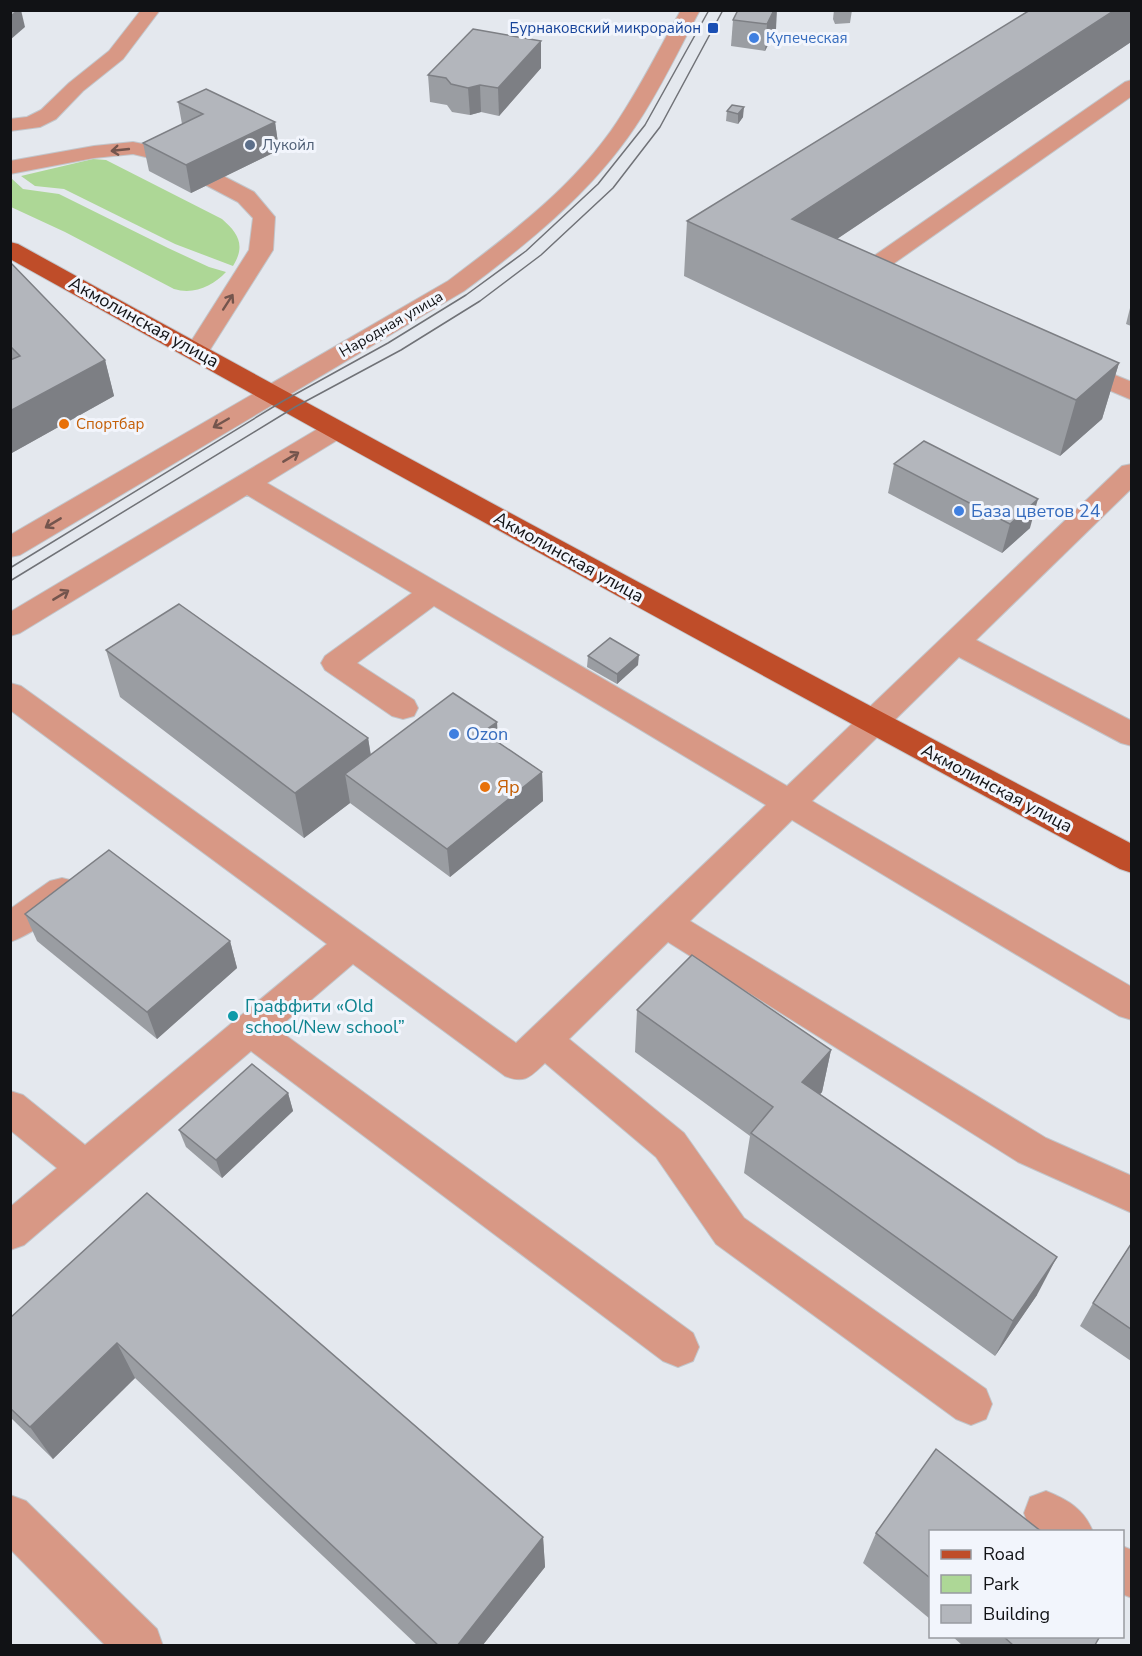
<svg xmlns="http://www.w3.org/2000/svg" width="1142" height="1656" font-family="'Nunito Sans',sans-serif">
<style>
.green{fill:#add796}
.lines{fill:none;stroke-linecap:round;stroke-linejoin:round}
.minor-casing{stroke:#c2c6cb;stroke-width:2}
.major-casing{stroke:#c2c6cb;stroke-width:2}
.minor{fill:#d89885;fill-rule:evenodd}
.major{fill:#bf4d29;fill-rule:evenodd}
.tram{stroke:#707277;stroke-width:1.5}
.wall{fill:#9a9da2}
.shaded-wall{fill:#7d7f84}
.building{fill:#b3b6bc;stroke:#7d7f84;stroke-width:1.5}
.oneway{stroke:#74554d}
.transit-dot{fill:#1a4fb4;stroke:#f2f5fc;stroke-width:2}
.shop-dot{fill:#3f7fe0;stroke:#f2f5fc;stroke-width:2}
.service-dot{fill:#5c6f8a;stroke:#f2f5fc;stroke-width:2}
.food-dot{fill:#e8710a;stroke:#f2f5fc;stroke-width:2}
.culture-dot{fill:#0f9aa8;stroke:#f2f5fc;stroke-width:2}
.labels{text-anchor:middle;dominant-baseline:central;stroke-width:6;stroke-linejoin:round;paint-order:stroke}
.far-transit-label{font-size:15px;fill:#164399;stroke:#f2f5fc;text-anchor:end}
.far-shop-label{font-size:15px;fill:#366cbe;stroke:#f2f5fc;text-anchor:start}
.far-service-label{font-size:15px;fill:#4e5e75;stroke:#f2f5fc;text-anchor:start}
.far-street-label{font-size:15px;fill:#111215;stroke:#f2f5fc}
.far-food-label{font-size:15px;fill:#c56008;stroke:#f2f5fc;text-anchor:start}
.street-label{font-size:18px;fill:#111215;stroke:#f2f5fc}
.shop-label{font-size:18px;fill:#366cbe;stroke:#f2f5fc;text-anchor:start}
.food-label{font-size:18px;fill:#c56008;stroke:#f2f5fc;text-anchor:start}
.culture-label{font-size:18px;fill:#0d838f;stroke:#f2f5fc;text-anchor:start}
</style>
<rect width="100%" height="100%" fill="#e4e8ee"/>
<g class="green">
<path d="M93 159 106 160 222 219C238 233 246 245 233 266L175 244 64 189 35 186 21 176Z"/>
<path d="M11 178 23 189 59 194 168 248 209 267 226 272C213 286 194 295 174 289L65 232 11 207Z"/>
</g>
<g class="lines">
<defs>
<g id="minor">
<polygon points="141,10 160,10 123,59 83,91 56,119 40,127 10,131 10,119 27,117 41,110 69,83 109,51"/>
<path d="M681 10H700C679 49 660 90 635 127 591 193 527 244 464 291L20 555 10 557V535L448 281C509 235 574 187 617 122 641 86 660 47 681 10Z"/>
<path d="M1132 80V96L883 271 894 276 898 281 894 286C882 289 862 283 854 272L858 267 1125 82Z"/>
<polygon points="133,142 173,150 254,192 275,217 273,250 206,356 197,358 188,356 185,351 249,250 253,218 238,202 158,160 133,154 94,158 10,174 10,161 94,146"/>
<polygon points="1073,358 1132,382 1132,400 1064,371 1060,366 1064,361"/>
<path d="M335 422 344 424 348 430 344 436 267 483 787 786 1122 466 1132 464V488L976 640 1132 721V746L1121 743 959 657 812 801 1132 987V1020L1119 1016 792 820 690 921 1046 1138 1132 1176V1213L1018 1162 668 942 569 1039 684 1133 744 1218 986 1389 992 1404 986 1419 971 1425 956 1419 716 1244 656 1157 545 1063C530 1077 525 1084 505 1076L353 964 277 1029 693 1333 699 1347 693 1361 678 1367 663 1361 251 1051 24 1245 10 1250V1207L57 1168 10 1130V1091L23 1095 85 1145 327 944 10 710V683L21 686 516 1043 766 805 434 606 357 663 414 700 418 708 414 716 403 719 392 716 325 670 321 663 325 656 412 593 247 495 20 633 10 636V612L326 424Z"/>
<path d="M62 878 74 881 79 891C70 909 30 935 10 942V909L50 881Z"/>
<path d="M1046 1491C1068 1500 1084 1509 1093 1532H1034L1030 1529 1024 1513 1030 1497Z"/>
<polygon points="10,1495 26,1501 157,1629 163,1646 106,1646 10,1549"/>
<polygon points="1122,1546 1132,1550 1132,1598 1122,1594"/>
</g>
<path id="major" d="M10 242 18 244C387 448 758 648 1132 844V873L1120 869C748 669 379 465 10 259Z"/>
</defs>
<use href="#minor" class="minor-casing"/>
<use href="#major" class="major-casing"/>
<use href="#minor" class="minor"/>
<use href="#major" class="major"/>
<g class="tram">
<polyline points="10,568 283,401 388,343 466,295 526,251 598,184 645,125 709,10"/>
<polyline points="10,581 295,407 401,350 480,301 541,255 613,188 660,127 723,10"/>
</g>
</g>
<g class="wall">
<polygon points="738,10 776,29 765,51 731,46 733,20"/>
<polygon points="834,10 852,10 850,23 835,24 833,19"/>
<polygon points="1131,10 1131,42 837,239 1119,363 1102,419 1060,456 684,276 687,221"/>
<polygon points="541,41 541,68 499,116 481,112 470,115 452,112 447,105 430,102 428,75"/>
<polygon points="178,102 275,122 279,150 191,193 149,171 143,143 182,124"/>
<polygon points="732,105 743,117 738,124 726,121 727,111"/>
<polygon points="10,262 105,360 114,396 10,454"/>
<polygon points="1131,304 1131,326 1126,324"/>
<polygon points="894,464 1030,528 1002,553 888,493"/>
<polygon points="106,650 368,738 371,755 497,722 498,742 542,772 543,801 450,877 350,803 304,838 120,697"/>
<polygon points="588,656 638,665 617,684 587,667"/>
<polygon points="25,914 230,941 237,968 157,1039 37,941"/>
<polygon points="637,1010 831,1050 822,1092 820,1094 1037,1295 995,1356 744,1173 750,1136 635,1052"/>
<polygon points="288,1093 293,1111 222,1178 186,1147 179,1130"/>
<polygon points="147,1193 543,1537 545,1567 482,1646 418,1646 135,1378 53,1459 10,1417 10,1318"/>
<polygon points="1131,1244 1131,1361 1080,1326 1093,1303"/>
<polygon points="930,1532 930,1619 863,1563 876,1533"/>
<polygon points="952,1636 1100,1636 1095,1645 1096,1646 963,1646"/>
</g>
<g class="shaded-wall">
<polygon points="18,10 21,10 25,27 10,40 10,17"/>
<polygon points="774,10 777,10 776,29 765,51 767,24"/>
<polygon points="1115,10 1131,10 1131,42 792,269 792,219"/>
<polygon points="541,41 541,68 499,116 498,88"/>
<polygon points="480,85 481,112 470,115 468,88"/>
<polygon points="744,107 743,117 738,124 738,114"/>
<polygon points="275,122 279,150 191,193 186,165"/>
<polygon points="105,360 114,396 10,454 10,411"/>
<polygon points="1119,363 1102,419 1060,456 1076,400"/>
<polygon points="1038,499 1030,528 1002,553 1010,524"/>
<polygon points="639,655 638,665 617,684 617,674"/>
<polygon points="497,722 498,751 483,732"/>
<polygon points="368,738 375,784 345,774 350,803 304,838 295,793"/>
<polygon points="542,772 543,801 450,877 447,849"/>
<polygon points="230,941 237,968 157,1039 147,1012"/>
<polygon points="831,1050 822,1092 794,1123 802,1082"/>
<polygon points="288,1093 293,1111 222,1178 216,1160"/>
<polygon points="1057,1257 1037,1295 995,1356 1013,1321"/>
<polygon points="117,1343 135,1378 53,1459 30,1427"/>
<polygon points="543,1537 545,1567 482,1646 457,1646"/>
</g>
<g class="building">
<polygon points="10,10 18,10 10,17"/>
<polygon points="738,10 774,10 767,24 733,20"/>
<polygon points="1030,10 1115,10 792,219 1119,363 1076,400 687,221"/>
<polygon points="473,29 541,41 498,88 480,85 468,88 451,84 446,78 428,75"/>
<polygon points="206,89 275,122 186,165 143,143 203,114 178,102"/>
<polygon points="732,105 744,107 738,114 727,111"/>
<polygon points="10,262 105,360 10,411 10,360 20,356 10,346"/>
<polygon points="924,441 1038,499 1010,524 894,464"/>
<polygon points="179,604 368,738 295,793 106,650"/>
<polygon points="610,638 639,655 617,674 588,656"/>
<polygon points="453,693 497,722 483,732 542,772 447,849 345,774"/>
<polygon points="109,850 230,941 147,1012 25,914"/>
<polygon points="692,955 831,1050 802,1082 1057,1257 1013,1321 751,1133 773,1107 637,1010"/>
<polygon points="252,1064 288,1093 216,1160 179,1130"/>
<polygon points="147,1193 543,1537 457,1646 439,1646 117,1343 30,1427 10,1408 10,1318"/>
<polygon points="1131,1244 1131,1329 1093,1303"/>
<polygon points="936,1449 1042,1532 930,1532 930,1578 876,1533"/>
<polygon points="1003,1636 1100,1636 1095,1645 1096,1646 1014,1646"/>
</g>
<defs><path id="oneway-shaft" d="M-6 0H5M1.5-3L5.5 0L1.5 3" fill="none" stroke-width="1.6" stroke-linecap="round" stroke-linejoin="round" transform="scale(1.5)"/></defs>
<g class="oneway">
<use href="#oneway-shaft" transform="translate(120 150) rotate(174)"/>
<use href="#oneway-shaft" transform="translate(228 302) rotate(-57)"/>
<use href="#oneway-shaft" transform="translate(221 423) rotate(150)"/>
<use href="#oneway-shaft" transform="translate(291 457) rotate(-31)"/>
<use href="#oneway-shaft" transform="translate(53 523) rotate(149)"/>
<use href="#oneway-shaft" transform="translate(61 595) rotate(-31)"/>
</g>
<rect class="transit-dot" x="707" y="22" width="12" height="12" rx="3"/>
<g class="shop-dot">
<circle cx="754" cy="38" r="6"/>
<circle cx="959" cy="511" r="6"/>
<circle cx="454" cy="734" r="6"/>
</g>
<circle class="service-dot" cx="250" cy="145" r="6"/>
<g class="food-dot">
<circle cx="64" cy="424" r="6"/>
<circle cx="485" cy="787" r="6"/>
</g>
<circle class="culture-dot" cx="233" cy="1016" r="6"/>
<g class="labels">
<g class="far-transit-label">
<text x="701" y="28">Бурнаковский микрорайон</text>
</g>
<g class="far-shop-label">
<text x="766" y="38">Купеческая</text>
</g>
<g class="far-service-label">
<text x="262" y="145">Лукойл</text>
</g>
<g class="far-street-label">
<text transform="translate(391 324) rotate(-30)">Народная улица</text>
</g>
<g class="far-food-label">
<text x="76" y="424">Спортбар</text>
</g>
<g class="street-label">
<text transform="translate(144 322) rotate(29)">Акмолинская улица</text>
<text transform="translate(569 557) rotate(29)">Акмолинская улица</text>
<text transform="translate(997 788) rotate(28)">Акмолинская улица</text>
</g>
<g class="shop-label">
<text x="971" y="511">База цветов 24</text>
<text x="466" y="734">Ozon</text>
</g>
<g class="food-label">
<text x="497" y="787">Яр</text>
</g>
<g class="culture-label">
<text x="245" y="1006">Граффити «Old<tspan x="245" dy="21">school/New school”</tspan></text>
</g>
</g>
<rect width="1142" height="1656" fill="none" stroke="#111215" stroke-width="24"/>
<rect x="929" y="1530" width="195" height="108" fill="#f2f5fc" stroke="#989aa0" stroke-width="1.5"/>
<rect x="941" y="1550" width="30" height="9" fill="#bf4d29" stroke="#989aa0" stroke-width="1.5"/>
<text x="983" y="1560" font-size="18" fill="#111215">Road</text>
<rect x="941" y="1575" width="30" height="18" fill="#add796" stroke="#989aa0" stroke-width="1.5"/>
<text x="983" y="1590" font-size="18" fill="#111215">Park</text>
<rect x="941" y="1605" width="30" height="18" fill="#b3b6bc" stroke="#989aa0" stroke-width="1.5"/>
<text x="983" y="1620" font-size="18" fill="#111215">Building</text>
</svg>
